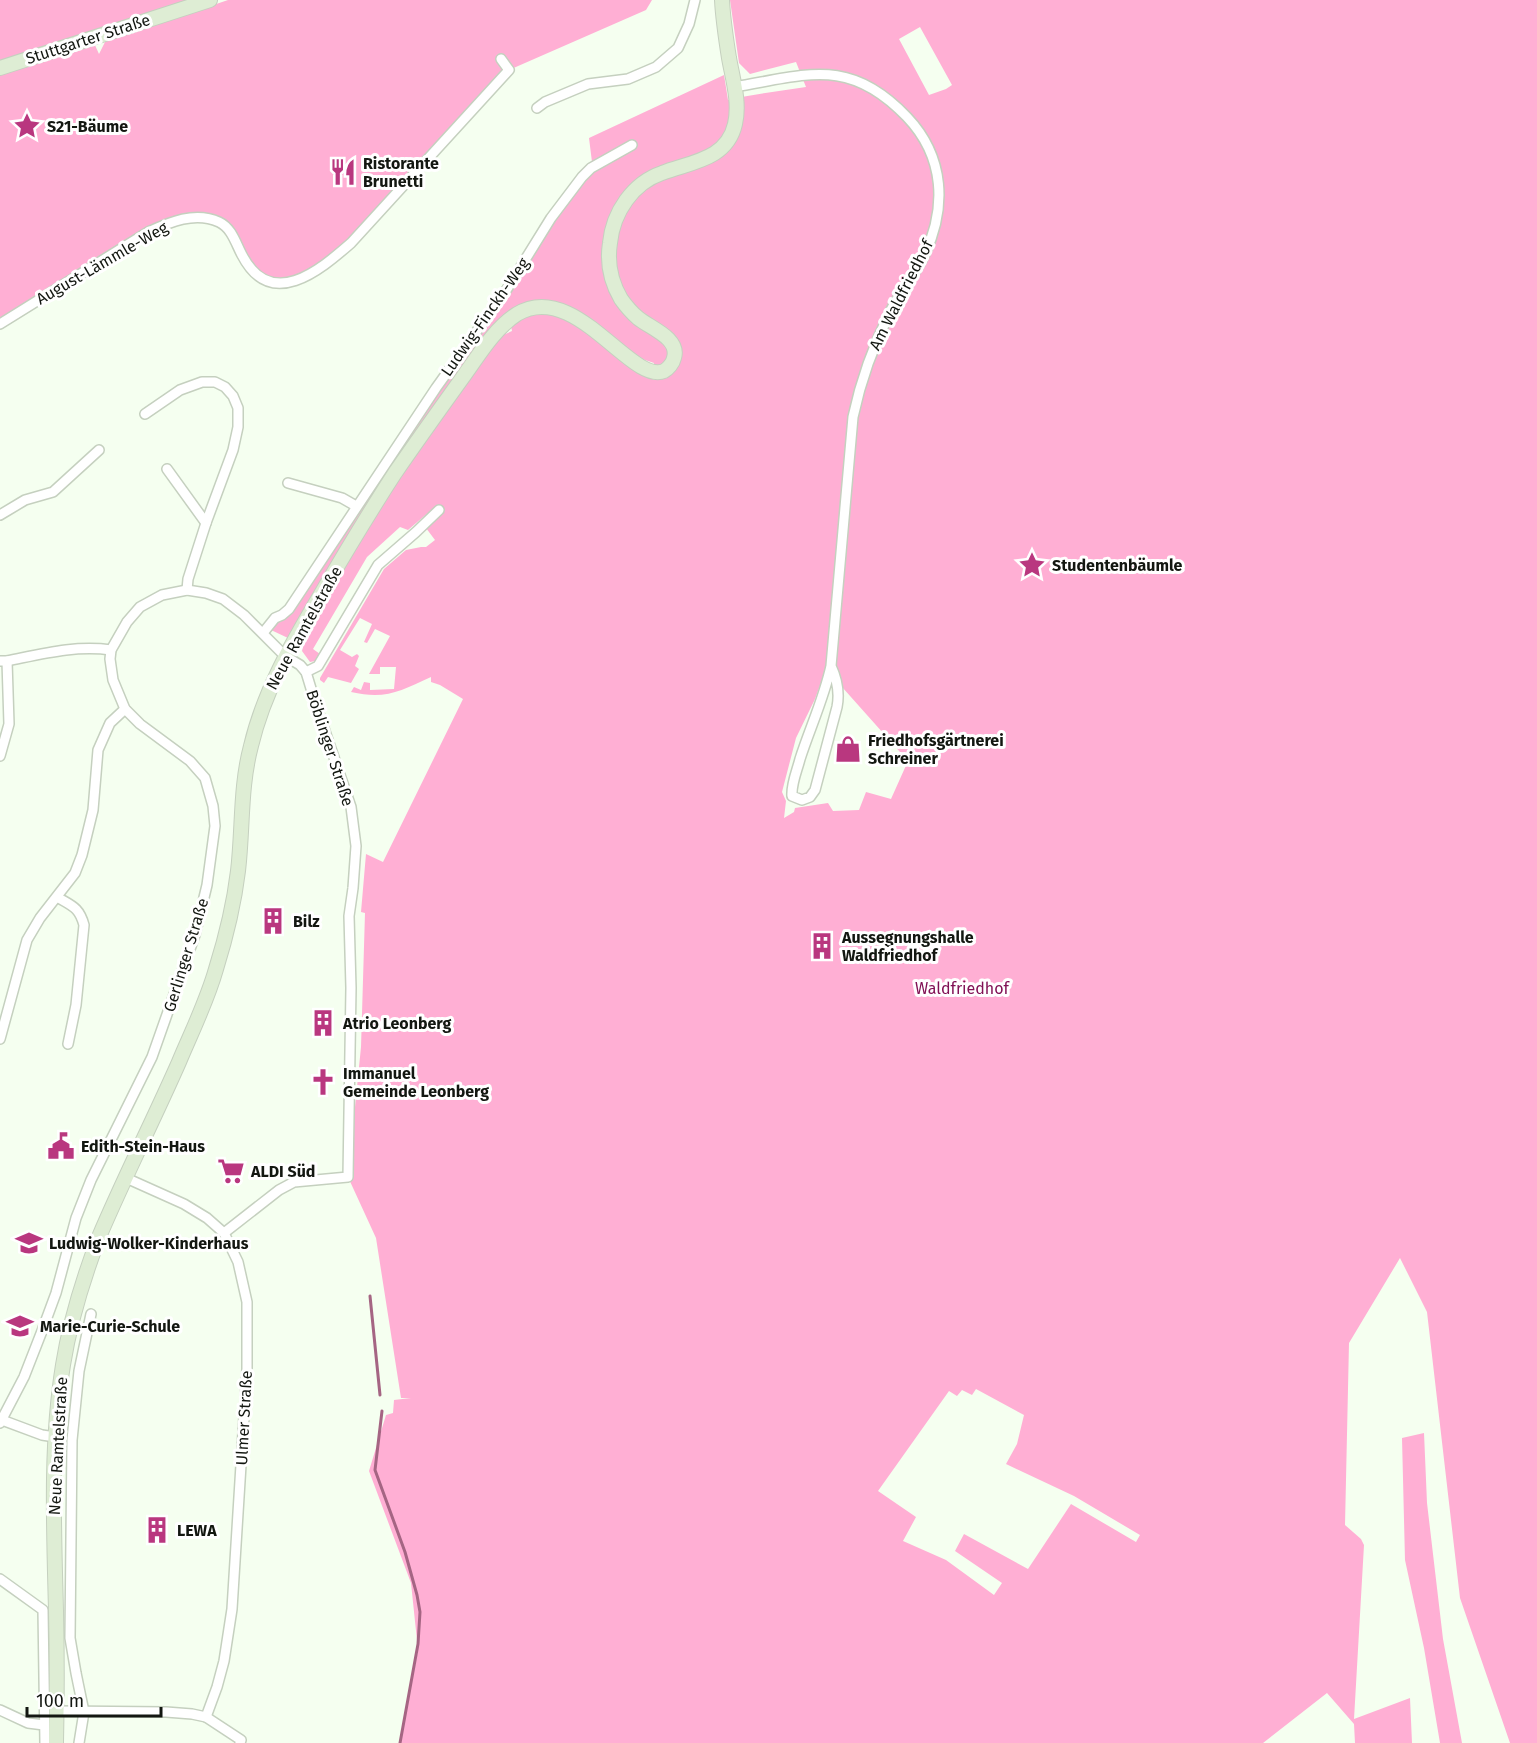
<svg xmlns="http://www.w3.org/2000/svg" width="1537" height="1743" font-family="'Fira Sans',sans-serif">
<style>
.green{fill:#ffafd4;fill-rule:evenodd}
.lines{fill:none;stroke-linecap:round;stroke-linejoin:round}
.stream{stroke:#a56583;stroke-width:3}
.minor-casing{stroke:#c5d0bf;stroke-width:12}
.secondary-casing{stroke:#c5d0bf;stroke-width:16}
.minor{stroke:#fff;stroke-width:9}
.secondary{stroke:#deedd4;stroke-width:14}
.labels{text-anchor:middle;dominant-baseline:central;stroke-width:6;stroke-linejoin:round;paint-order:stroke}
.street-label{font-size:16px;fill:#131711;stroke:#fff}
.poi-label{font-size:16px;font-weight:bold;fill:#131711;stroke:#fff;text-anchor:start}
.park-label{font-size:16px;fill:#811155;stroke:#fff}
</style>
<rect width="100%" height="100%" fill="#f5fff0"/>
<g class="green">
<polygon points="0,0 192,0 0,61"/>
<polygon points="228,0 652,0 646,10 509,70 330,261 288,282 257,275 226,228 197,217 167,223 0,324 0,74 94,43 99,54 105,42"/>
<path d="M730 0H1537V1743H1510L1460 1598 1427 1312 1400 1258 1349 1343 1345 1525 1361 1539 1364 1545 1354 1719 1410 1698 1412 1743H1355L1354 1724 1327 1693 1263 1743H400L418 1650 411 1583 369 1471 386 1415 393 1413 394 1400 411 1398H401L376 1238 348 1177 361 1047 365 913 361 912 366 854 383 862 463 699 440 685 431 682V677C400 691 386 700 351 692L354 687 361 690 364 682 370 683V690L394 689 396 667H380V674H369L390 636 375 629 367 643 364 642 372 624 360 618 340 650 352 657 357 654 359 656 355 666 359 669 351 683 328 677 324 683 320 680V678L384 569 406 550 421 547H426L435 540 426 528 442 512 436 506 408 530 400 527 367 557 313 649 320 654 315 661 310 662 302 651 304 643 302 641 356 544 409 462 499 337 512 331 511 326C520 319 533 312 545 313 576 316 601 343 624 361 634 368 643 377 655 380L654 363 642 359 574 309C553 298 540 299 518 307L356 526 288 638 271 630 429 402 520 277 554 218 593 170 589 138 724 75 728 100C754 94 780 91 806 87L796 62 750 74 739 63ZM920 27 952 85 946 89 929 95 899 39ZM826 669 908 761 891 799 866 792 859 810 833 811 828 803 795 808 794 812 784 818 786 801 782 792 796 738 815 699ZM976 1389 1024 1415 1017 1444 1006 1464 1074 1496 1140 1535 1136 1542 1071 1504 1028 1569 964 1534 955 1551 1002 1583 994 1595 946 1560 903 1541 916 1517 878 1491 949 1391 957 1396 962 1390 972 1395Z"/>
<polygon points="1424,1433 1427,1503 1443,1639 1462,1743 1440,1743 1424,1648 1405,1560 1402,1438"/>
</g>
<g class="lines">
<g class="stream">
<polyline points="370,1296 380,1395"/>
<polyline points="382,1411 375,1470 405,1552 417,1595 420,1612 418,1644 400,1743"/>
</g>
<defs>
<g id="minor">
<path d="M734 87C807 75 849 56 907 117 945 157 947 208 924 256 915 275 900 292 891 310 873 346 861 379 853 417L831 666C824 698 810 728 800 759 797 771 791 784 792 796L802 800 810 797 815 790 837 707C840 692 837 679 831 666"/>
<polyline points="537,108 545,102 588,84 628,79 656,67 678,48 689,24 695,0"/>
<path d="M0 324 148 232C170 222 195 211 219 222 232 228 236 244 242 255 271 311 319 271 351 243L509 70 501 59"/>
<polyline points="145,414 180,390 202,382 215,382 225,387 233,396 238,408 238,427 233,450 206,523 188,579 187,590"/>
<polyline points="167,469 206,523"/>
<polyline points="288,483 342,498 356,506"/>
<polyline points="0,515 25,500 53,492 99,450"/>
<polyline points="263,633 275,618 282,615 289,609 436,388 507,289 551,218 582,177 591,168 632,145"/>
<path d="M0 661H7C42 654 75 645 111 650"/>
<polyline points="306,672 318,666 378,565 416,532 439,510"/>
<polyline points="0,756 9,724 7,661"/>
<path d="M57 897C72 906 79 907 84 925L76 1005 68 1044"/>
<polyline points="0,1039 27,940 40,918 75,873 82,855 93,810 98,750 110,723 125,709"/>
<polyline points="126,1178 184,1204 207,1218 224,1233 238,1262 247,1302 247,1369 232,1609 224,1661 217,1687 206,1717"/>
<polyline points="2,1420 42,1435 55,1437"/>
<polyline points="0,1423 24,1377 42,1331 56,1293 76,1218 91,1180 152,1057 195,935 207,885 215,826 213,806 205,778 190,761 140,724 125,709 113,680 110,659 111,650 127,622 140,607 162,595 187,590 206,593 223,599 244,615 285,656 300,665 306,672 316,705 351,807 356,846 353,888 349,916 351,988 348,1177 294,1182 279,1190 224,1233"/>
<polyline points="0,1579 43,1610 45,1743"/>
<polyline points="0,1710 28,1723 44,1725"/>
<polyline points="57,1711 166,1712 192,1714 206,1717 241,1740 240,1743"/>
<polyline points="79,1743 84,1712 76,1673 70,1638 72,1440 79,1371 91,1314"/>
</g>
<g id="secondary">
<polyline points="0,68 210,0"/>
<path d="M56 1743C57 1699 57 1655 56 1611 54 1529 50 1446 63 1365 70 1321 83 1279 99 1237 124 1178 153 1121 179 1062 192 1031 207 1001 216 969 226 937 234 904 238 871 243 829 240 787 251 746 264 691 292 643 321 594 345 553 369 513 395 473 417 441 440 409 463 377 479 355 494 329 517 314 575 279 631 385 664 371 668 369 673 363 674 358 680 338 650 328 638 318 632 313 626 306 621 299 611 282 607 262 610 243 613 212 633 183 662 173 690 162 727 160 735 124 740 103 733 80 729 58 726 39 723 20 722 0"/>
</g>
</defs>
<use href="#minor" class="minor-casing"/>
<use href="#secondary" class="secondary-casing"/>
<use href="#minor" class="minor"/>
<use href="#secondary" class="secondary"/>
</g>
<defs>
<symbol id="sight-bare" viewBox="-9 -9 18 18"><path d="M0-6L1.8-2.2L6-1.7L2.9 1.2L3.7 5.4L0 3.3L-3.7 5.4L-2.9 1.2L-6-1.7L-1.8-2.2Z" fill="#b9377f" stroke="#fff" stroke-width="2.5" paint-order="stroke"/></symbol>
<symbol id="restaurant-bare" viewBox="-9 -9 18 18"><path d="M-5-6h1v4h1v-4h1v4h1v-4h1v5L-1.5 .5V6h-2V.5L-5-1ZM5-6V6H3V1.5H1.5Q1.5-4 5-6Z" fill="#b9377f" stroke="#fff" stroke-width="2.5" paint-order="stroke"/></symbol>
<symbol id="shop-bare" viewBox="-9 -9 18 18"><path d="M-5-2.5h2.3a2.7 3.5 0 0 1 5.4 0H5L5.5 6h-11ZM-1.5-2.5h3a1.5 2.3 0 0 0-3 0Z" fill="#b9377f" stroke="#fff" stroke-width="2.5" paint-order="stroke"/></symbol>
<symbol id="building-bare" viewBox="-9 -9 18 18"><path d="M-4-6H4V6H1V3H-1V6H-4ZM-2.5-4.3h1.7v1.8h-1.7ZM.8-4.3h1.7v1.8H.8ZM-2.5-1h1.7V.8h-1.7ZM.8-1h1.7V.8H.8Z" fill="#b9377f" stroke="#fff" stroke-width="2.5" paint-order="stroke"/></symbol>
<symbol id="church-bare" viewBox="-9 -9 18 18"><path d="M-1.2-6h2.4v3.5h3.3v2.4h-3.3V6h-2.4V-.1h-3.3v-2.4h3.3Z" fill="#b9377f" stroke="#fff" stroke-width="2.5" paint-order="stroke"/></symbol>
<symbol id="civic-bare" viewBox="-9 -9 18 18"><path d="M-.6-6.5H3V-4.5H.6V-3L4-1V1h2V6H-6V1h2V-1L-.6-3ZM-1.2 2.5V6h2.4V2.5Z" fill="#b9377f" stroke="#fff" stroke-width="2.5" paint-order="stroke"/></symbol>
<symbol id="supermarket-bare" viewBox="-9 -9 18 18"><path d="M-6-5.5h2.5l.6 2H6L4.5 2H-2.5L-4.4-4H-6ZM-1.5 3.2a1.3 1.3 0 1 0 .1 0ZM3 3.2a1.3 1.3 0 1 0 .1 0Z" fill="#b9377f" stroke="#fff" stroke-width="2.5" paint-order="stroke"/></symbol>
<symbol id="school-bare" viewBox="-9 -9 18 18"><path d="M0-5L7-2L0 1L-7-2ZM-4 1L0 2.5L4 1V4Q0 6-4 4Z" fill="#b9377f" stroke="#fff" stroke-width="2.5" paint-order="stroke"/></symbol>
</defs>
<g fill-rule="evenodd">
<use href="#sight-bare" x="8" y="107" width="38" height="38"/>
<use href="#restaurant-bare" x="324" y="153" width="38" height="38"/>
<use href="#sight-bare" x="1013" y="546" width="38" height="38"/>
<use href="#shop-bare" x="829" y="730" width="38" height="38"/>
<use href="#building-bare" x="254" y="902" width="38" height="38"/>
<use href="#building-bare" x="803" y="927" width="38" height="38"/>
<use href="#building-bare" x="304" y="1004" width="38" height="38"/>
<use href="#church-bare" x="304" y="1063" width="38" height="38"/>
<use href="#civic-bare" x="42" y="1127" width="38" height="38"/>
<use href="#supermarket-bare" x="212" y="1152" width="38" height="38"/>
<use href="#school-bare" x="10" y="1224" width="38" height="38"/>
<use href="#school-bare" x="1" y="1307" width="38" height="38"/>
<use href="#building-bare" x="138" y="1511" width="38" height="38"/>
</g>
<g class="labels">
<g class="street-label">
<text transform="translate(88 39) rotate(-18)">Stuttgarter Straße</text>
<text transform="translate(102 263) rotate(-30)">August-Lämmle-Weg</text>
<text transform="translate(901 295) rotate(-63)">Am Waldfriedhof</text>
<text transform="translate(485 317) rotate(-55)">Ludwig-Finckh-Weg</text>
<text transform="translate(304 628) rotate(-61)">Neue Ramtelstraße</text>
<text transform="translate(330 748) rotate(72)">Böblinger Straße</text>
<text transform="translate(186 955) rotate(-73)">Gerlinger Straße</text>
<text transform="translate(244 1418) rotate(-87)">Ulmer Straße</text>
<text transform="translate(58 1446) rotate(-87)">Neue Ramtelstraße</text>
</g>
<g class="poi-label">
<text x="47" y="126">S21-Bäume</text>
<text x="363" y="163">Ristorante<tspan x="363" dy="18">Brunetti</tspan></text>
<text x="1052" y="565">Studentenbäumle</text>
<text x="868" y="740">Friedhofsgärtnerei<tspan x="868" dy="18">Schreiner</tspan></text>
<text x="293" y="921">Bilz</text>
<text x="842" y="937">Aussegnungshalle<tspan x="842" dy="18">Waldfriedhof</tspan></text>
<text x="343" y="1023">Atrio Leonberg</text>
<text x="343" y="1073">Immanuel<tspan x="343" dy="18">Gemeinde Leonberg</tspan></text>
<text x="81" y="1146">Edith-Stein-Haus</text>
<text x="251" y="1171">ALDI Süd</text>
<text x="49" y="1243">Ludwig-Wolker-Kinderhaus</text>
<text x="40" y="1326">Marie-Curie-Schule</text>
<text x="177" y="1530">LEWA</text>
</g>
<g class="park-label">
<text x="962" y="988">Waldfriedhof</text>
</g>
</g>
<path d="M27 1707v9h134v-9" fill="none" stroke="#131711" stroke-width="3"/>
<text x="36" y="1707" font-size="18" fill="#131711" stroke="#ffffff" stroke-width="4.5" paint-order="stroke">100 m</text>
</svg>
